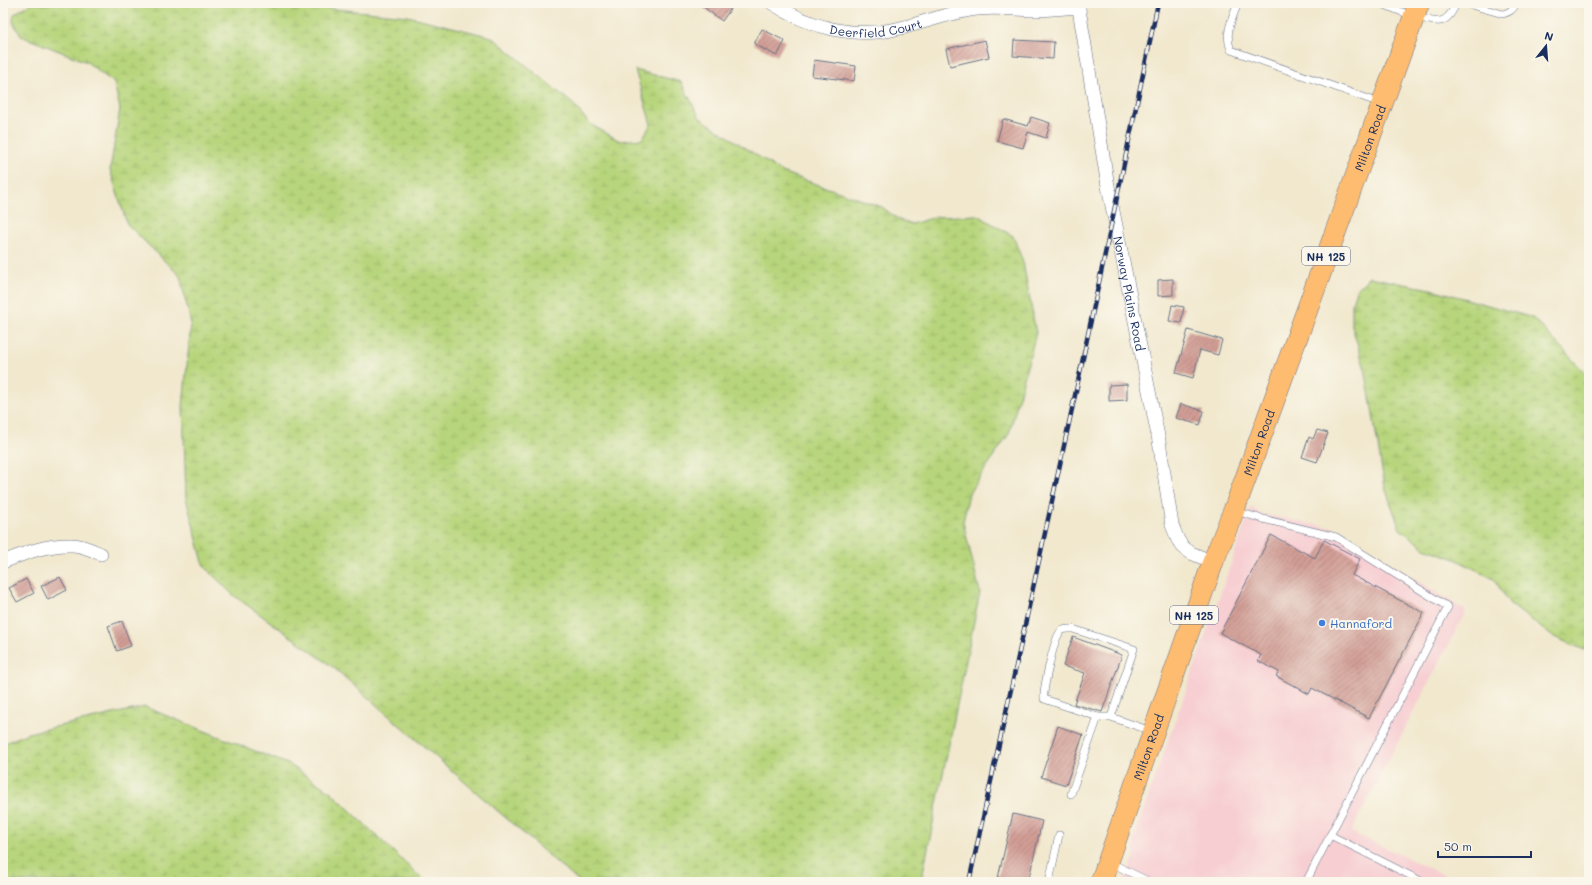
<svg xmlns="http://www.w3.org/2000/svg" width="1592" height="885" font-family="Mali,sans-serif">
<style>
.built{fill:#f7cfd3}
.wetland{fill:url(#wetland-marsh);stroke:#69826c}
.building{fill:url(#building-hatch)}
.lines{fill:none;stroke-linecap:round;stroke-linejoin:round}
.service-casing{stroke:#667085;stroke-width:8}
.minor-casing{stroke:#667085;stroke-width:14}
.primary-casing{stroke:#667085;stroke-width:22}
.service{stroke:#fff;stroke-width:7}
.minor{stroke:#fff;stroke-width:13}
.primary{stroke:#febc70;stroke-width:21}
.rail-casing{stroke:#1b2f5e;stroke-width:4.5}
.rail{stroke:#fbf7ec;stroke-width:3;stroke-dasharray:9;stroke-linecap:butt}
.shop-dot{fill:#3f7fe0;stroke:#fbf7ec;stroke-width:1.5}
.labels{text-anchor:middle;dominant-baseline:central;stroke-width:4;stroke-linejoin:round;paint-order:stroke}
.shield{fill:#fbf7ec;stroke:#5e6b89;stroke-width:1}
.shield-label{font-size:11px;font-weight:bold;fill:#1b2f5e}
.street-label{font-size:12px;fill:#1b2f5e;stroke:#fbf7ec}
.shop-label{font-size:12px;fill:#366cbe;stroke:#fbf7ec;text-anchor:start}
</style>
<defs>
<pattern id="wetland-marsh" width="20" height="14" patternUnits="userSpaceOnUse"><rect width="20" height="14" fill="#b7d57b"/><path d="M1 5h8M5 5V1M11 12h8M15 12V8" fill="none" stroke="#9db76d"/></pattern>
<pattern id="building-hatch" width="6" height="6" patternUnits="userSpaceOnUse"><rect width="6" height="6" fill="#d29e95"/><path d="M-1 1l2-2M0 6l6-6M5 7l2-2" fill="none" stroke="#aa817d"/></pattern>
</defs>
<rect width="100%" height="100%" fill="#fbf7ec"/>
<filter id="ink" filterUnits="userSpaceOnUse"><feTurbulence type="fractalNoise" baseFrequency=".025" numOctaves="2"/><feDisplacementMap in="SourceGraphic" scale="8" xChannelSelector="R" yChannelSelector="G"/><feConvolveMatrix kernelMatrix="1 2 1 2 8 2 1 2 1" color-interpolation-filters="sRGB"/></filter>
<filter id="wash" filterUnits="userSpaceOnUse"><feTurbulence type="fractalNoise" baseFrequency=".012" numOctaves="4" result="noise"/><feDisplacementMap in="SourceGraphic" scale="16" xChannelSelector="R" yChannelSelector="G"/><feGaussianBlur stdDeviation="0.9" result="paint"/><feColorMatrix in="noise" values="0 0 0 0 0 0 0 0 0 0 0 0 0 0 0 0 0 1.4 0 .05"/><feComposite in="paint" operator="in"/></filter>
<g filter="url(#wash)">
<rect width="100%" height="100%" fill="#f1e8ce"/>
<polygon class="built" points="1251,507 1260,514 1333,528 1466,611 1351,832 1459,882 1123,882 1134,858 1134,837"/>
<g class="wetland">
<polygon points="32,3 271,3 408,16 492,37 573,104 590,124 620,141 642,139 651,124 635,70 681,82 700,118 782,172 882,207 899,220 912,224 936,217 977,215 1013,236 1023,262 1036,333 1009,434 969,493 963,522 980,592 921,882 579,882 333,667 233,595 204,566 186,498 183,406 191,324 180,276 127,224 110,170 120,109 114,83 87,62 21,36 13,22 14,14"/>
<polygon points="1369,277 1435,290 1533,318 1589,377 1589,652 1552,636 1510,604 1494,579 1455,559 1425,548 1400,529 1385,488 1366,373 1352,326 1352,303 1356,290"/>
<polygon points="145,707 290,765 331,792 425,882 3,882 3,744 28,733"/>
</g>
<g id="blocks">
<g class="building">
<polygon points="698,3 726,3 732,7 722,21"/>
<polygon points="762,29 785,41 777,56 754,44"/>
<polygon points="985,40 989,57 950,66 946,49"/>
<polygon points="1014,40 1054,42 1053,59 1013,56"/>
<polygon points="814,60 856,66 854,81 812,76"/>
<polygon points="1031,117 1050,123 1046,138 1028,132 1023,148 997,141 1003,119 1028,126"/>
<polygon points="1173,279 1173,295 1158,296 1158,280"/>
<polygon points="1172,305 1184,307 1181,323 1169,321"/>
<polygon points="1188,330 1222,340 1218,355 1200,350 1193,378 1176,373"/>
<polygon points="1127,384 1127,400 1109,401 1109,385"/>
<polygon points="1181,404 1204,411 1200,425 1176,418"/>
<polygon points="1317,430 1328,433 1317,462 1302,457 1309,437 1313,439"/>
<polygon points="1271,535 1315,558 1324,540 1360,559 1352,575 1424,613 1369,718 1312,688 1309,694 1276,676 1279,672 1258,661 1261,655 1220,633"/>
<polygon points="60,577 67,590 48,600 41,586"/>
<polygon points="26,579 34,593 17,602 9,588"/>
<polygon points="122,621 131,646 117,651 108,626"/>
<polygon points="1073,637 1122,655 1102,712 1074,704 1085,673 1063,666"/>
<polygon points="1058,726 1083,735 1066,785 1041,777"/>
<polygon points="1013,814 1042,821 1028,882 997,882"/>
</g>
</g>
</g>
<g filter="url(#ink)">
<use href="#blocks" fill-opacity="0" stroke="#667085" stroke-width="1"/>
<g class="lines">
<defs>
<g id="service">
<path d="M1238 3C1232 19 1224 34 1231 50L1380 103"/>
<path d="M1380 3C1394 9 1426 23 1440 21 1448 20 1454 10 1456 3"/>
<path d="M1464 3 1503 14C1510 12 1513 10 1516 3"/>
<polyline points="1236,511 1259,518 1336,537 1448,607 1306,882"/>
<path d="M1111 717 1134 649 1073 629C1069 629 1065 628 1061 631 1054 637 1043 689 1044 699L1098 717H1111L1151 731"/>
<polyline points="1071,794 1098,717"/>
<polyline points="1330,835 1423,882"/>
<polyline points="1109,862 1150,882"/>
<polyline points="1049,882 1059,835"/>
</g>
<g id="minor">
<path id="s1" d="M772 3C808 27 853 39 896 29 921 24 944 14 970 10 990 6 1010 9 1030 10 1046 10 1063 8 1079 7"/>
<path id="s2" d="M1078 3 1108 186 1159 441 1172 525 1178 540 1183 547 1191 553 1213 562"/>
<path d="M3 562C25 553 48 544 72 545 82 545 92 550 101 554"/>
</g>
<g id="primary">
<path id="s3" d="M1101 882 1213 562 1234 510 1419 3"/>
</g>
</defs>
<use href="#service" class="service-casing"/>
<use href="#minor" class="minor-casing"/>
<use href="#primary" class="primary-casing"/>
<use href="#service" class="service"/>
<use href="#minor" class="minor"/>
<use href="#primary" class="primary"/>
<defs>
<polyline id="rail" points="969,882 1079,377 1158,3"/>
</defs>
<use href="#rail" class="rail-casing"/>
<use href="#rail" class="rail"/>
</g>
</g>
<circle class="shop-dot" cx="1322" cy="623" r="4"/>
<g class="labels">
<g class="shield">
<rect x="1302" y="247" width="48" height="18" rx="3"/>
<rect x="1170" y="606" width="48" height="18" rx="3"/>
</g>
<g class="shield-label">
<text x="1326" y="256">NH 125</text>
<text x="1194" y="615">NH 125</text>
</g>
<g class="street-label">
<text stroke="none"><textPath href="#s1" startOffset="110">Deerfield Court</textPath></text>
<text stroke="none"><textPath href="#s3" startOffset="791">Milton Road</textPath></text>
<text stroke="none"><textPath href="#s2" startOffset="295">Norway Plains Road</textPath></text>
<text stroke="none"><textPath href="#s3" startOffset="467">Milton Road</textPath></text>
<text stroke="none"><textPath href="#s3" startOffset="143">Milton Road</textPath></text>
</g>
<g class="shop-label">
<text x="1330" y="623">Hannaford</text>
</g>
</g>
<rect width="1592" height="885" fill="none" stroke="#fbf7ec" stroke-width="16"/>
<g transform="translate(1546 46) rotate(17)" stroke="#fbf7ec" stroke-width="3" paint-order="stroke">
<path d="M0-3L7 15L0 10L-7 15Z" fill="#1b2f5e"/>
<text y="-6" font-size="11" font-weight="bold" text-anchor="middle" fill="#1b2f5e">N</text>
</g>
<path d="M1438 851v6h93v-6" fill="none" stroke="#1b2f5e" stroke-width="2"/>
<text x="1444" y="851" font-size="12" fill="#1b2f5e" stroke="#fbf7ec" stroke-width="3" paint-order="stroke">50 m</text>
</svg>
